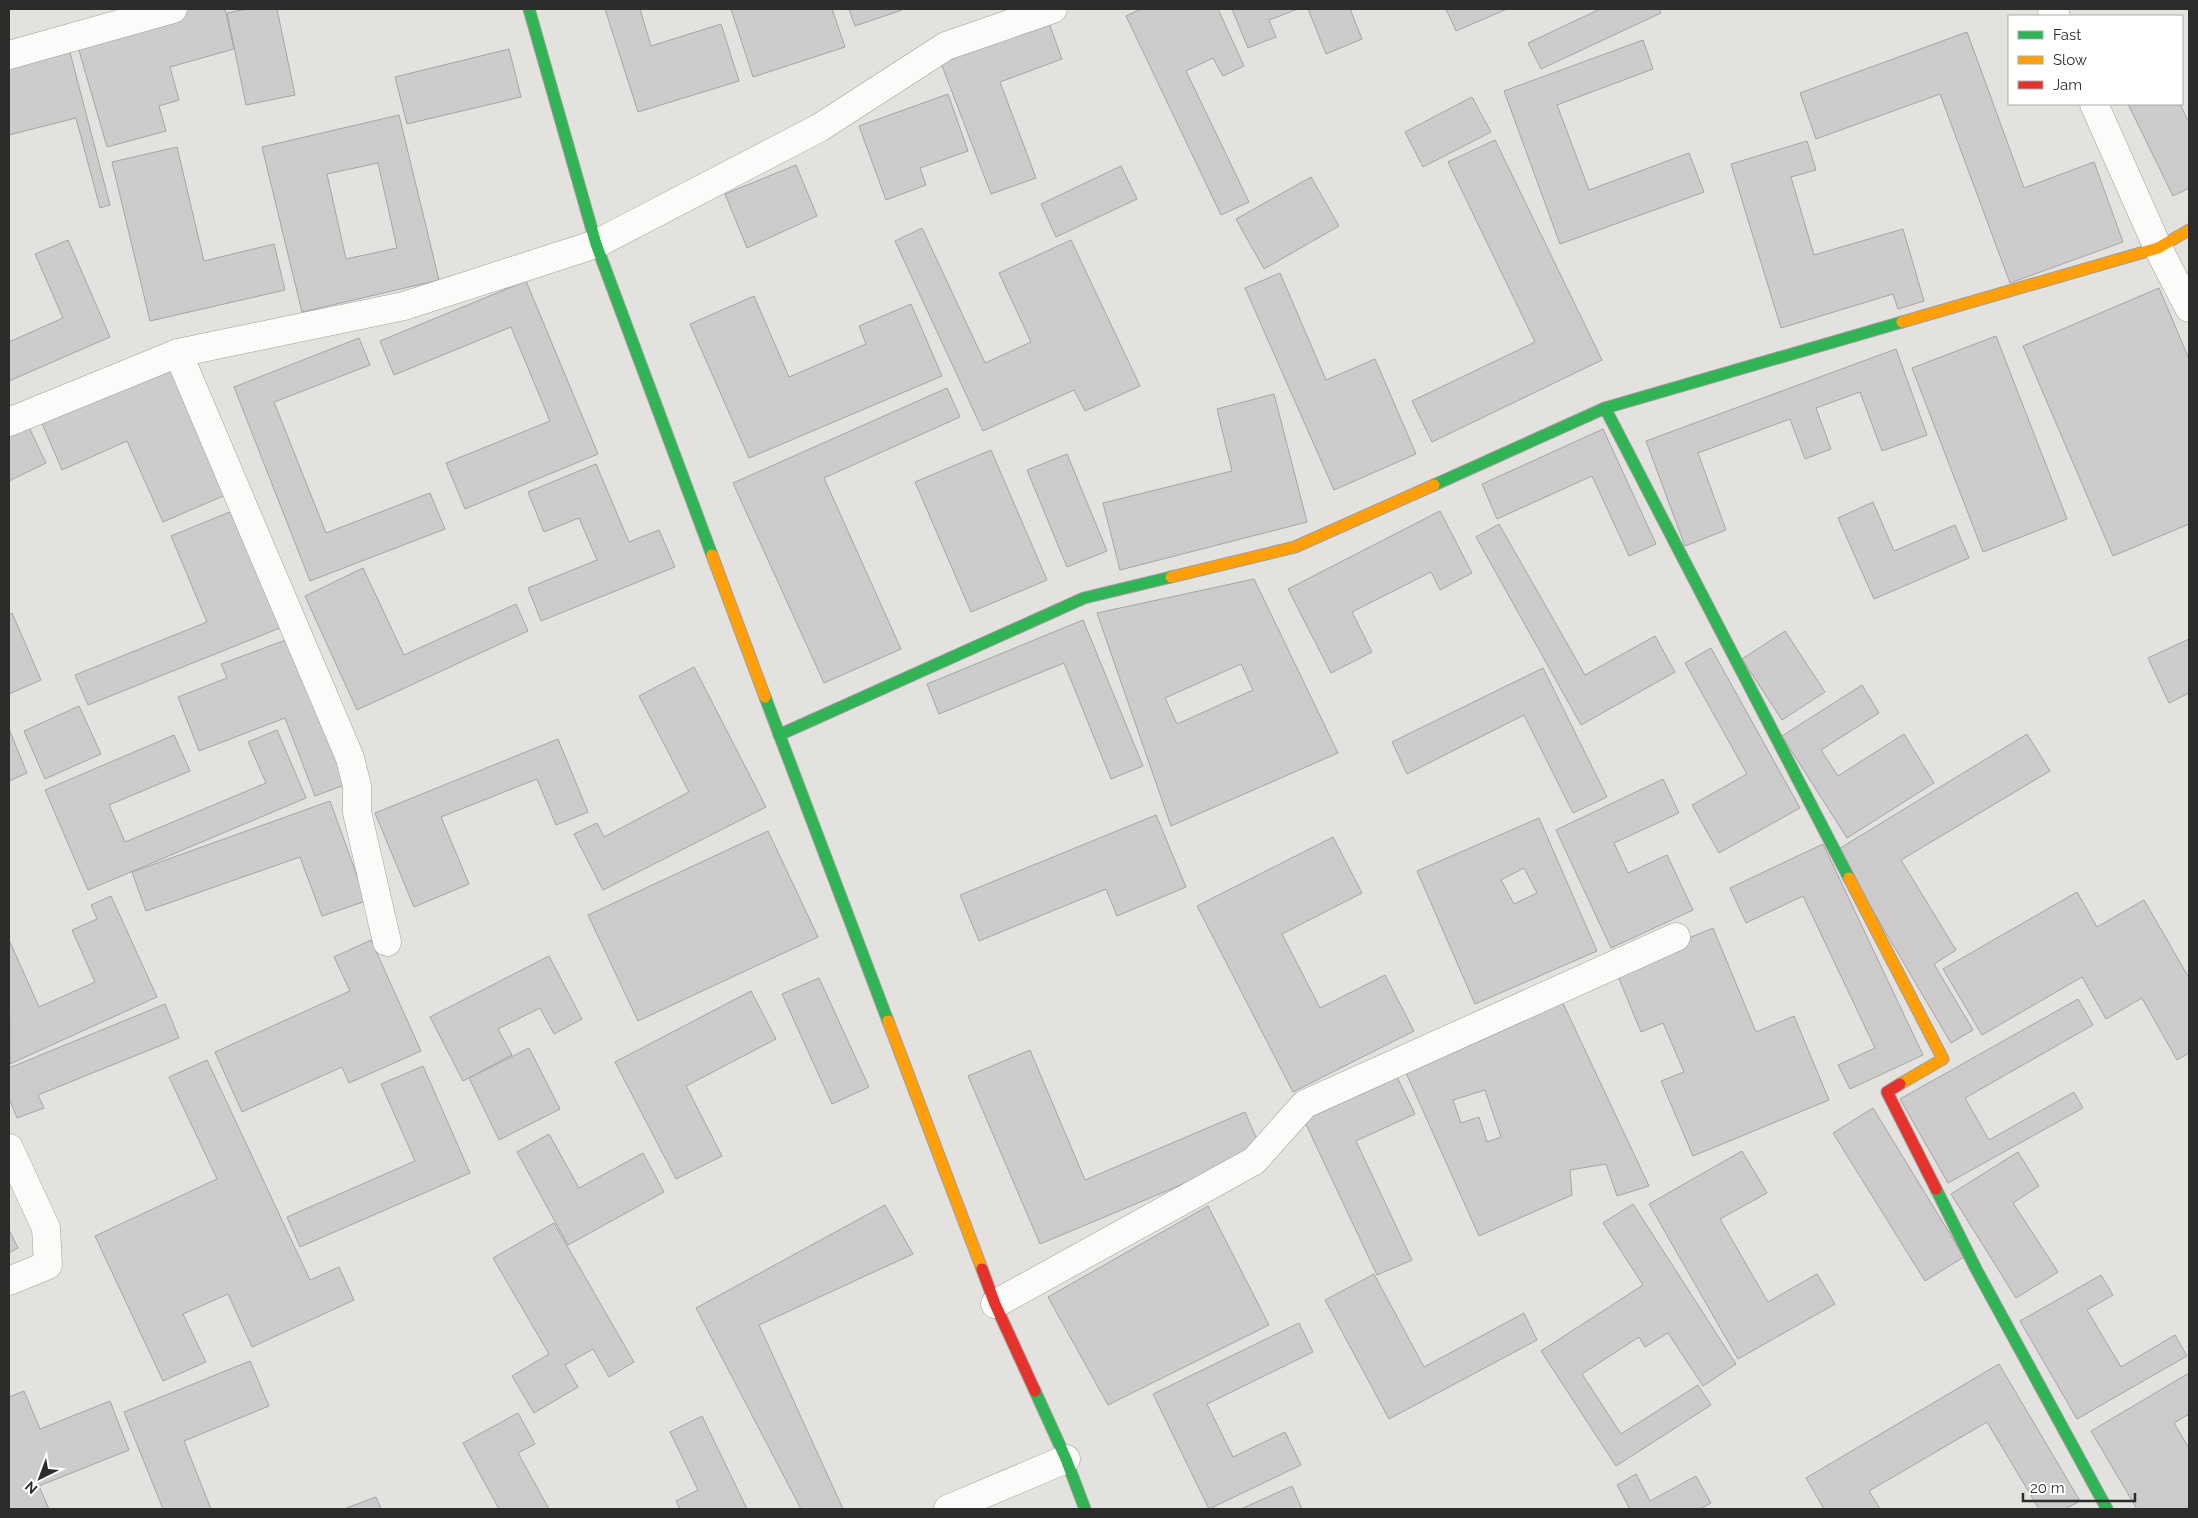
<svg xmlns="http://www.w3.org/2000/svg" width="2198" height="1518" font-family="Raleway,sans-serif">
<style>
.building{fill:#cdcbcb;stroke:#a6a4a4;fill-rule:evenodd}
.lines{fill:none;stroke-linecap:round;stroke-linejoin:round}
.street-casing{stroke:#9e9e9b;stroke-width:29}
.fast-casing{stroke:#9e9e9b;stroke-width:13}
.slow-casing{stroke:#9e9e9b;stroke-width:13}
.jam-casing{stroke:#9e9e9b;stroke-width:13}
.street{stroke:#fbfbfa;stroke-width:28}
.fast{stroke:#30b455;stroke-width:11}
.slow{stroke:#ff9f0a;stroke-width:11}
.jam{stroke:#e5322d;stroke-width:11}
</style>
<rect width="100%" height="100%" fill="#e3e2df"/>
<g class="building">
<polygon points="186,9 225,9 234,49 170,67 179,100 159,106 166,131 107,147 76,40"/>
<polygon points="247,9 277,9 295,95 246,105 227,13"/>
<polygon points="605,9 640,9 651,46 721,24 739,81 638,112"/>
<polygon points="731,9 832,9 845,47 753,77"/>
<polygon points="849,9 905,9 855,26"/>
<polygon points="1141,9 1218,9 1244,66 1223,76 1213,58 1186,71 1249,202 1221,215 1126,16"/>
<polygon points="1232,9 1298,9 1269,20 1276,37 1248,48"/>
<polygon points="1308,9 1350,9 1362,39 1326,54"/>
<polygon points="1446,9 1507,9 1456,31"/>
<polygon points="1600,9 1659,9 1661,13 1541,69 1528,43"/>
<polygon points="1049,23 1062,59 1000,82 1036,178 991,194 941,63"/>
<polygon points="1967,32 2024,188 2094,162 2123,242 2010,283 1940,94 1816,139 1800,93"/>
<polygon points="1643,40 1653,69 1557,105 1589,190 1689,153 1704,192 1560,244 1504,91"/>
<polygon points="67,41 110,205 100,208 76,118 9,135 9,56"/>
<polygon points="509,49 521,97 407,124 395,77"/>
<polygon points="948,94 968,151 920,168 926,185 886,200 859,126"/>
<polygon points="1472,97 1491,132 1423,167 1405,132"/>
<polygon points="2128,104 2180,104 2188,121 2189,120 2189,188 2173,196"/>
<path d="M399 115 439 280 302 312 262 147ZM378 163 397 248 346 259 327 174Z"/>
<polygon points="1495,140 1602,360 1432,442 1412,401 1535,342 1448,162"/>
<polygon points="1807,141 1816,170 1791,177 1814,255 1903,229 1924,301 1898,309 1893,294 1781,328 1731,164"/>
<polygon points="177,147 204,261 274,244 285,290 150,321 112,162"/>
<polygon points="796,165 817,216 747,248 725,194"/>
<polygon points="1121,166 1137,199 1056,237 1041,204"/>
<polygon points="1311,177 1339,226 1264,269 1236,219"/>
<polygon points="922,228 985,363 1031,342 999,273 1071,240 1140,386 1085,411 1074,390 983,431 895,241"/>
<polygon points="68,240 110,337 9,381 9,342 63,318 35,254"/>
<polygon points="1280,273 1326,380 1375,359 1416,454 1334,490 1245,288"/>
<polygon points="526,281 598,454 465,509 446,463 550,421 511,327 394,375 380,341"/>
<polygon points="2159,288 2189,359 2189,524 2113,556 2023,346"/>
<polygon points="754,296 789,377 866,344 859,326 911,304 942,376 749,458 690,324"/>
<polygon points="1996,336 2067,519 1983,552 1912,368"/>
<polygon points="359,338 370,365 274,402 326,533 430,493 445,529 310,581 234,387"/>
<polygon points="1896,349 1927,435 1882,451 1860,392 1816,408 1831,449 1805,459 1790,419 1698,453 1726,530 1685,546 1646,441"/>
<polygon points="172,363 230,493 163,522 127,441 62,470 41,421"/>
<polygon points="947,388 960,417 824,478 901,649 824,683 733,483"/>
<polygon points="1274,394 1307,522 1120,570 1103,503 1232,471 1217,409"/>
<polygon points="25,419 46,463 9,481 9,427"/>
<polygon points="1603,429 1656,544 1629,556 1592,476 1497,519 1482,484"/>
<polygon points="991,450 1047,580 971,612 915,482"/>
<polygon points="1067,454 1107,551 1067,567 1027,470"/>
<polygon points="596,464 629,542 659,530 675,567 541,621 528,588 597,560 579,518 544,532 528,492"/>
<polygon points="1873,502 1894,551 1955,525 1969,558 1874,599 1838,518"/>
<polygon points="237,509 285,626 88,705 75,675 207,622 171,536"/>
<polygon points="1440,511 1472,573 1440,590 1431,572 1352,612 1372,652 1331,673 1288,589"/>
<polygon points="1499,524 1585,675 1655,636 1675,672 1581,725 1476,537"/>
<polygon points="363,568 404,655 516,604 528,631 357,710 305,596"/>
<path d="M1254 579 1338 753 1171 826 1097 613ZM1241 664 1253 690 1177 724 1165 698Z"/>
<polygon points="12,613 41,680 9,694 9,615"/>
<polygon points="1083,620 1143,766 1111,779 1064,663 939,714 927,684"/>
<polygon points="1785,631 1825,692 1782,720 1742,659"/>
<polygon points="291,638 347,784 315,796 285,718 199,751 178,697 227,678 221,664"/>
<polygon points="2189,639 2189,693 2169,703 2148,658"/>
<polygon points="1711,648 1800,808 1719,853 1692,805 1747,774 1685,663"/>
<polygon points="694,667 766,807 603,890 574,834 597,823 604,837 689,792 639,696"/>
<polygon points="1543,668 1607,797 1573,813 1524,715 1407,774 1392,742"/>
<polygon points="1862,685 1879,713 1821,750 1838,776 1904,734 1934,783 1847,838 1782,736"/>
<polygon points="79,706 101,754 45,779 24,731"/>
<polygon points="9,729 27,773 9,781"/>
<polygon points="277,730 306,798 88,890 45,790 174,735 190,771 109,805 125,842 266,783 248,742"/>
<polygon points="2027,734 2050,771 1901,860 1956,950 1934,964 1973,1030 1951,1043 1837,850"/>
<polygon points="558,739 588,812 556,825 537,779 441,817 469,884 414,907 375,813"/>
<polygon points="1663,779 1679,813 1614,843 1628,873 1667,855 1693,910 1611,948 1556,830"/>
<polygon points="330,801 366,901 322,916 300,857 146,911 132,872"/>
<polygon points="1156,815 1186,887 1117,916 1106,889 979,941 960,895"/>
<path d="M1539 818 1597 951 1475 1004 1417 871ZM1524 868 1537 893 1514 904 1501 880Z"/>
<polygon points="768,831 818,937 638,1021 588,915"/>
<polygon points="1333,837 1362,893 1282,934 1320,1008 1385,975 1414,1031 1293,1092 1197,906"/>
<polygon points="1823,844 1923,1055 1850,1089 1838,1065 1875,1048 1803,896 1746,923 1730,888"/>
<polygon points="2077,892 2097,927 2144,900 2189,978 2189,1053 2177,1060 2142,998 2106,1019 2082,977 1982,1035 1943,969"/>
<polygon points="111,896 157,997 10,1064 9,940 39,1007 95,982 72,930 97,919 91,905"/>
<polygon points="1713,928 1756,1032 1794,1016 1829,1100 1693,1156 1661,1081 1684,1072 1663,1023 1641,1032 1615,969"/>
<polygon points="371,940 421,1051 349,1083 342,1067 242,1112 215,1052 350,991 334,957"/>
<polygon points="549,956 582,1019 554,1034 540,1008 498,1029 512,1055 463,1081 430,1017"/>
<polygon points="819,978 869,1087 832,1104 782,994"/>
<polygon points="751,991 776,1039 686,1086 722,1156 676,1179 615,1062"/>
<path d="M1560 997 1649 1186 1617 1196 1606 1164 1570 1170 1572 1195 1479 1236 1403 1066ZM1485 1090 1501 1137 1487 1142 1479 1117 1461 1123 1453 1100Z"/>
<polygon points="2078,999 2093,1025 1965,1098 1989,1140 2074,1092 2083,1108 1948,1183 1900,1099"/>
<polygon points="165,1004 179,1038 38,1095 44,1108 17,1118 9,1098 9,1068"/>
<polygon points="529,1048 560,1109 499,1140 469,1078"/>
<polygon points="1030,1050 1085,1180 1245,1112 1262,1151 1040,1244 968,1076"/>
<polygon points="207,1060 310,1280 339,1267 354,1300 252,1347 228,1294 183,1314 206,1362 163,1381 95,1236 217,1179 169,1077"/>
<polygon points="423,1066 470,1173 300,1247 287,1217 415,1161 381,1084"/>
<polygon points="1397,1077 1415,1114 1356,1141 1412,1260 1377,1275 1304,1120"/>
<polygon points="1873,1108 1964,1257 1925,1281 1833,1133"/>
<polygon points="549,1134 579,1188 643,1153 664,1192 568,1245 517,1152"/>
<polygon points="1742,1151 1767,1193 1720,1219 1768,1302 1817,1274 1835,1304 1738,1359 1649,1204"/>
<polygon points="2018,1152 2039,1186 2013,1203 2058,1272 2016,1298 1951,1194"/>
<polygon points="1633,1204 1736,1364 1703,1386 1668,1333 1645,1347 1639,1337 1582,1374 1621,1434 1698,1385 1711,1405 1616,1466 1541,1351 1643,1285 1603,1223"/>
<polygon points="885,1205 913,1254 759,1325 843,1509 801,1509 696,1308"/>
<polygon points="1208,1206 1269,1325 1108,1405 1048,1297"/>
<polygon points="554,1223 634,1362 609,1377 593,1349 565,1365 578,1387 534,1413 512,1376 549,1354 493,1258"/>
<polygon points="9,1230 18,1248 9,1253"/>
<polygon points="1374,1274 1424,1367 1524,1313 1537,1340 1389,1419 1325,1300"/>
<polygon points="2101,1275 2113,1295 2087,1310 2121,1367 2175,1335 2187,1356 2077,1419 2020,1321"/>
<polygon points="1299,1323 1313,1352 1207,1404 1233,1457 1285,1432 1301,1465 1209,1509 1153,1394"/>
<polygon points="250,1361 269,1406 184,1441 211,1509 163,1509 124,1412"/>
<polygon points="1999,1364 2080,1501 2065,1509 2039,1509 1987,1422 1869,1491 1880,1509 1824,1509 1806,1478"/>
<polygon points="2189,1373 2189,1414 2174,1423 2189,1448 2189,1509 2137,1509 2091,1431"/>
<polygon points="24,1391 40,1429 110,1401 129,1450 39,1486 49,1509 9,1509 9,1397"/>
<polygon points="518,1413 535,1444 518,1453 549,1509 499,1509 463,1443"/>
<polygon points="702,1416 747,1509 680,1509 676,1501 698,1490 670,1432"/>
<polygon points="1636,1474 1650,1501 1696,1476 1711,1503 1700,1509 1630,1509 1617,1485"/>
<polygon points="1292,1486 1302,1509 1241,1509"/>
<polygon points="376,1497 381,1509 344,1509"/>
</g>
<g class="lines">
<defs>
<g id="street">
<polyline points="2052,9 2056,16"/>
<polyline points="9,55 173,9"/>
<polyline points="2094,104 2158,248 2189,308"/>
<polyline points="178,353 350,758 357,786 357,812 387,942"/>
<polyline points="9,422 178,353 404,306 596,244 819,128 946,46 1053,9"/>
<polyline points="9,1148 46,1228 48,1265 9,1281"/>
<polyline points="995,1304 1254,1161 1305,1104 1676,937"/>
<polyline points="948,1509 1066,1459"/>
</g>
<g id="fast">
<polyline points="529,9 596,244 712,555"/>
<polyline points="1605,408 1849,878"/>
<polyline points="1434,485 1605,408 1902,322"/>
<polyline points="765,697 888,1021"/>
<polyline points="779,735 1084,598 1171,577"/>
<polyline points="1936,1189 1976,1269 2107,1509"/>
<polyline points="1035,1391 1066,1459 1085,1509"/>
</g>
<g id="slow">
<polyline points="1902,322 2158,248 2189,230"/>
<polyline points="712,555 765,697"/>
<polyline points="1171,577 1295,547 1434,485"/>
<polyline points="1849,878 1943,1059 1900,1084"/>
<polyline points="888,1021 982,1269"/>
</g>
<g id="jam">
<polyline points="1900,1084 1887,1092 1936,1189"/>
<polyline points="982,1269 995,1304 1035,1391"/>
</g>
</defs>
<use href="#street" class="street-casing"/>
<use href="#fast" class="fast-casing"/>
<use href="#slow" class="slow-casing"/>
<use href="#jam" class="jam-casing"/>
<use href="#street" class="street"/>
<use href="#fast" class="fast"/>
<use href="#slow" class="slow"/>
<use href="#jam" class="jam"/>
</g>
<rect width="2198" height="1518" fill="none" stroke="#2c2c2a" stroke-width="20"/>
<rect x="2008" y="15" width="175" height="90" fill="#ffffff" stroke="#ababaa"/>
<rect x="2018" y="31" width="25" height="8" fill="#30b455" stroke="#ababaa"/>
<text x="2053" y="40" font-size="15" fill="#2c2c2a">Fast</text>
<rect x="2018" y="56" width="25" height="8" fill="#ff9f0a" stroke="#ababaa"/>
<text x="2053" y="65" font-size="15" fill="#2c2c2a">Slow</text>
<rect x="2018" y="81" width="25" height="8" fill="#e5322d" stroke="#ababaa"/>
<text x="2053" y="90" font-size="15" fill="#2c2c2a">Jam</text>
<g transform="translate(40 1478) rotate(222)" stroke="#ffffff" stroke-width="4" paint-order="stroke">
<path d="M0-4L9 19L0 12L-9 19Z" fill="#2c2c2a"/>
<text y="-8" font-size="14" font-weight="bold" text-anchor="middle" fill="#2c2c2a">N</text>
</g>
<path d="M2023 1493v8h112v-8" fill="none" stroke="#2c2c2a" stroke-width="2.5"/>
<text x="2030" y="1493" font-size="15" fill="#2c2c2a" stroke="#ffffff" stroke-width="4" paint-order="stroke">20 m</text>
</svg>
